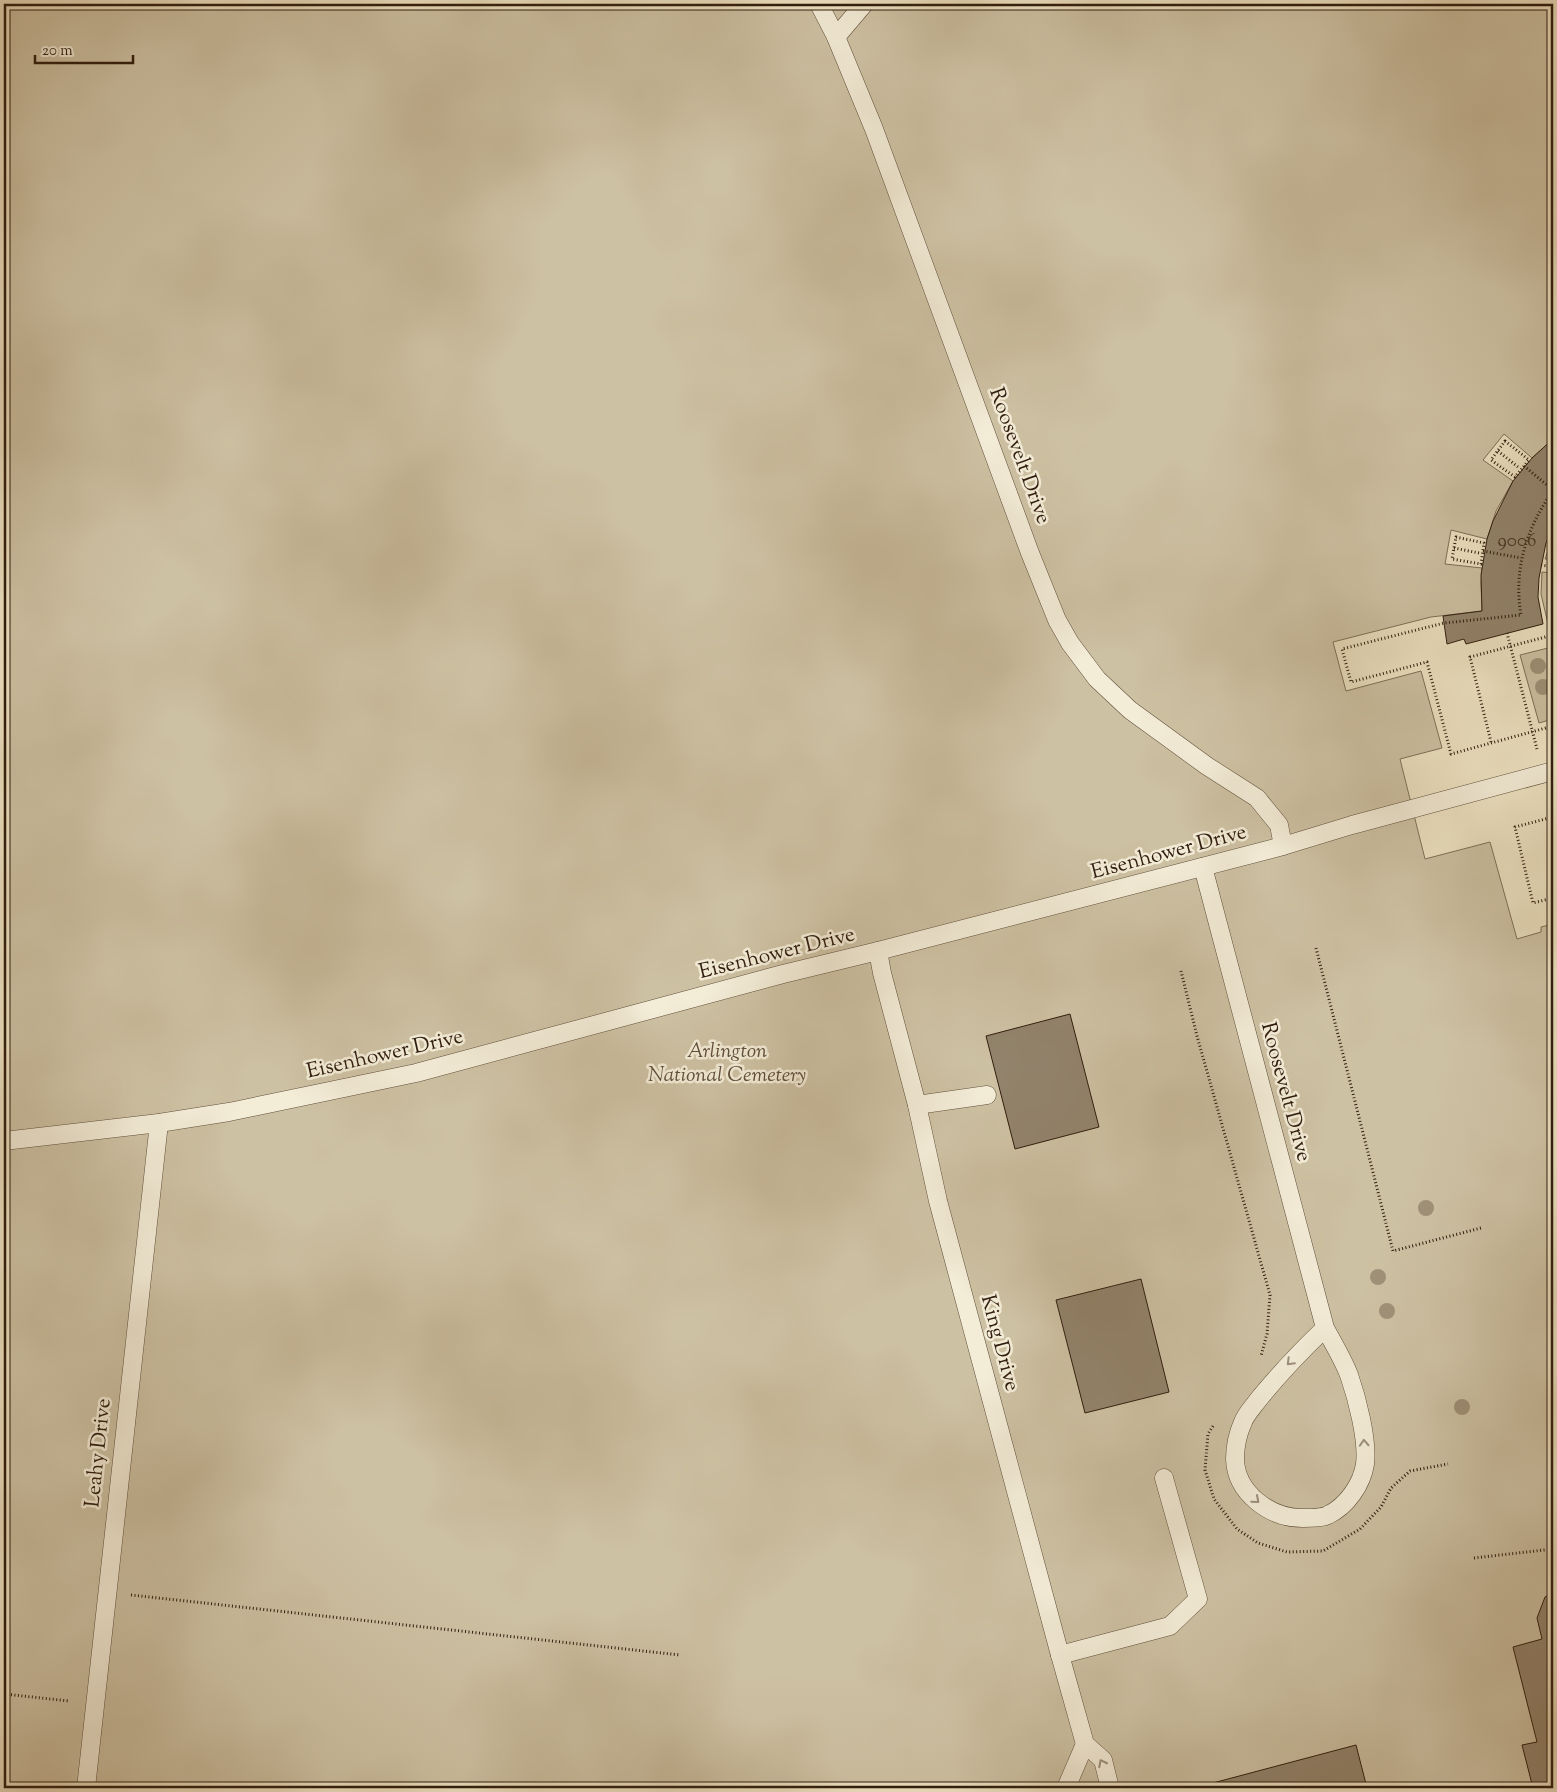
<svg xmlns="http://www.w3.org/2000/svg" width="1557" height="1792" font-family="'Sorts Mill Goudy',serif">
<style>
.green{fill:#cdc1a3;stroke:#7e6f58}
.building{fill:#92836c;stroke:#301d0e}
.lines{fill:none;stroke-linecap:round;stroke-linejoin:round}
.lane-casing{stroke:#5f4e3b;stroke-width:19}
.path{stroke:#301d0e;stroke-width:3;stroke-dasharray:1 2.5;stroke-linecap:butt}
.lane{stroke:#f3ecd7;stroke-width:18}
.tree{fill:#9f9178}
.oneway{stroke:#9b8f7d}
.labels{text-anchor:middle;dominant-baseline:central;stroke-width:5;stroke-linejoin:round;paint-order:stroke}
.number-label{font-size:19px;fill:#483626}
.street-label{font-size:21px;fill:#301d0e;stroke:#f3ecd7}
.park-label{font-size:21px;font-style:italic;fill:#5f4e3b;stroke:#f3ecd7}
</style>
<rect width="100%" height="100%" fill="#ede2c2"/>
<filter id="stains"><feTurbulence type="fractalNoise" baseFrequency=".004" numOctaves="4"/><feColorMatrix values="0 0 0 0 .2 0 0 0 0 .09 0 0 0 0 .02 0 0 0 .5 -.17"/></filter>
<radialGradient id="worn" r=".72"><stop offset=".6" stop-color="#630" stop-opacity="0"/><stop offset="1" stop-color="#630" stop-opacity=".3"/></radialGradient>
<g class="green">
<polygon points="4,4 1553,4 1553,439 1532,458 1504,434 1483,460 1513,481 1496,511 1487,539 1451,530 1445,564 1482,568 1481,583 1482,611 1431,617 1333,642 1346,691 1421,671 1442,748 1400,759 1425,859 1490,842 1517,939 1541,932 1541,927 1553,924 1553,1788 4,1788"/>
<polygon points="1553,536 1553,560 1545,559"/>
<polygon points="1542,572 1553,573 1553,623 1548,624 1541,594"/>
<polygon points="1548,648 1553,669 1553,719 1539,723 1520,655"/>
</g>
<g class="building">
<polygon points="1553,439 1553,528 1546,543 1539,578 1538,597 1543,624 1466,644 1464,639 1447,644 1443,616 1482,611 1481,575 1487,539 1493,521 1513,481 1532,458"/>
<polygon points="1070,1014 1099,1127 1015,1149 986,1036"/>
<polygon points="1141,1279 1169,1392 1085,1413 1056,1300"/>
<polygon points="1553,1593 1553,1788 1533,1788 1522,1745 1537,1742 1513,1647 1542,1639 1537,1618 1545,1597"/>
<polygon points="1356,1745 1367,1788 1194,1788"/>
</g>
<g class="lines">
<defs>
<g id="lane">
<polyline points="819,4 836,37 874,129 1030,553 1057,620 1070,643 1097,679 1130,710 1207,766 1257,798 1279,825 1283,846"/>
<polyline points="836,37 864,4"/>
<path d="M1203 867 1325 1328C1333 1343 1343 1359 1349 1375 1357 1398 1368 1440 1365 1464 1362 1484 1347 1506 1328 1515 1321 1519 1310 1517 1302 1518 1270 1518 1236 1493 1235 1459 1235 1446 1238 1433 1243 1422 1246 1414 1253 1407 1258 1400 1279 1374 1301 1351 1325 1328"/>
<polyline points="878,951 882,973 917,1105 938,1201 1060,1655 1085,1744 1103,1760 1110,1788"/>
<polyline points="917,1105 987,1095"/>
<polyline points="4,1141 159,1123 229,1112 416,1073 783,974 878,951 1283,846 1352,825 1553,771"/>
<polyline points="1060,1655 1170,1626 1198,1599 1164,1478"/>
<polyline points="86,1788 159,1123"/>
<polyline points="1066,1788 1085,1744"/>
</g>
</defs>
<use href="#lane" class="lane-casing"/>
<g class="path">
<polygon points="1505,441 1529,460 1515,477 1491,460"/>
<polyline points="1498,451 1518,467"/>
<polyline points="1524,466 1553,490"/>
<path d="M1553 491C1527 527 1513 569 1521 615L1444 623 1342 649 1351 682 1427 662 1451 754 1553 726"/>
<polygon points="1456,537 1484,543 1481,564 1452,559"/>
<polyline points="1454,548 1479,553"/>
<polyline points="1483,551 1521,558"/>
<polyline points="1541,565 1553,567"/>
<polyline points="1507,633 1537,749"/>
<polyline points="1549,636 1553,652"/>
<polyline points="1491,742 1470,657 1553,635"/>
<polyline points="1549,797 1553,813"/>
<polyline points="1553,817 1515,827 1533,903 1553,898"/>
<polyline points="1316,948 1393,1251 1481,1228"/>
<polyline points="1181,971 1197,1036 1270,1295 1267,1334 1261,1356"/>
<polyline points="1213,1426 1208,1434 1205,1470 1214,1499 1237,1529 1258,1543 1287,1552 1323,1551 1360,1529 1381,1507 1391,1488 1410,1471 1448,1464"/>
<polyline points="1552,1549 1553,1555"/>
<polyline points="1474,1558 1553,1549"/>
<polyline points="131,1595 680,1655"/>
<polyline points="4,1694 69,1701"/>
</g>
<use href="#lane" class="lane"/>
</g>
<g class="tree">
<circle cx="1538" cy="666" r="8"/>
<circle cx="1543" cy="687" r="8"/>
<circle cx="1426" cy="1208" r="8"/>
<circle cx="1378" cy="1277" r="8"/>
<circle cx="1387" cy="1311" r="8"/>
<circle cx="1462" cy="1407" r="8"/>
</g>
<defs><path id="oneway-chevron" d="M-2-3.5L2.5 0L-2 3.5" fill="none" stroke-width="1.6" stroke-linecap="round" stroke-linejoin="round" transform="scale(1.25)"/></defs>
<g class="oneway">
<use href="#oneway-chevron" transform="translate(1290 1362) rotate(135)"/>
<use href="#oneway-chevron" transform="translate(1364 1443) rotate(-93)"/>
<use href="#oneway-chevron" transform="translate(1256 1500) rotate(41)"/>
<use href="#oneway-chevron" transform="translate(1102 1763) rotate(-117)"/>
</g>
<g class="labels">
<g class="number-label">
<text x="1517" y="541">9006</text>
</g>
<g class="street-label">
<text transform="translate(1019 456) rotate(70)">Roosevelt Drive</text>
<text transform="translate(1169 853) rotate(-15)">Eisenhower Drive</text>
<text transform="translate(777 954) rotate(-14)">Eisenhower Drive</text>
<text transform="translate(385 1055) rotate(-13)">Eisenhower Drive</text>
<text transform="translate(1285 1092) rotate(75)">Roosevelt Drive</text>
<text transform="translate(999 1343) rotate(75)">King Drive</text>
<text transform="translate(99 1453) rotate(-84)">Leahy Drive</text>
</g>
<g class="park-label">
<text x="727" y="1052">Arlington<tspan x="727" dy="24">National Cemetery</tspan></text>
</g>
</g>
<rect width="1557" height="1792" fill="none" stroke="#ede2c2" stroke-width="20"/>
<rect x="5" y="5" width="1547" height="1782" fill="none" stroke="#301d0e" stroke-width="2.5"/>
<rect x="10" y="10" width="1537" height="1772" fill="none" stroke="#301d0e"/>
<path d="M35 55v8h98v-8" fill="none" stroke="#301d0e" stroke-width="2.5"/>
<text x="42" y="55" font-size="15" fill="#301d0e" stroke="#f3ecd7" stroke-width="4" paint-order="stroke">20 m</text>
<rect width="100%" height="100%" filter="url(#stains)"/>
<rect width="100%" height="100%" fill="url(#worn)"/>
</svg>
